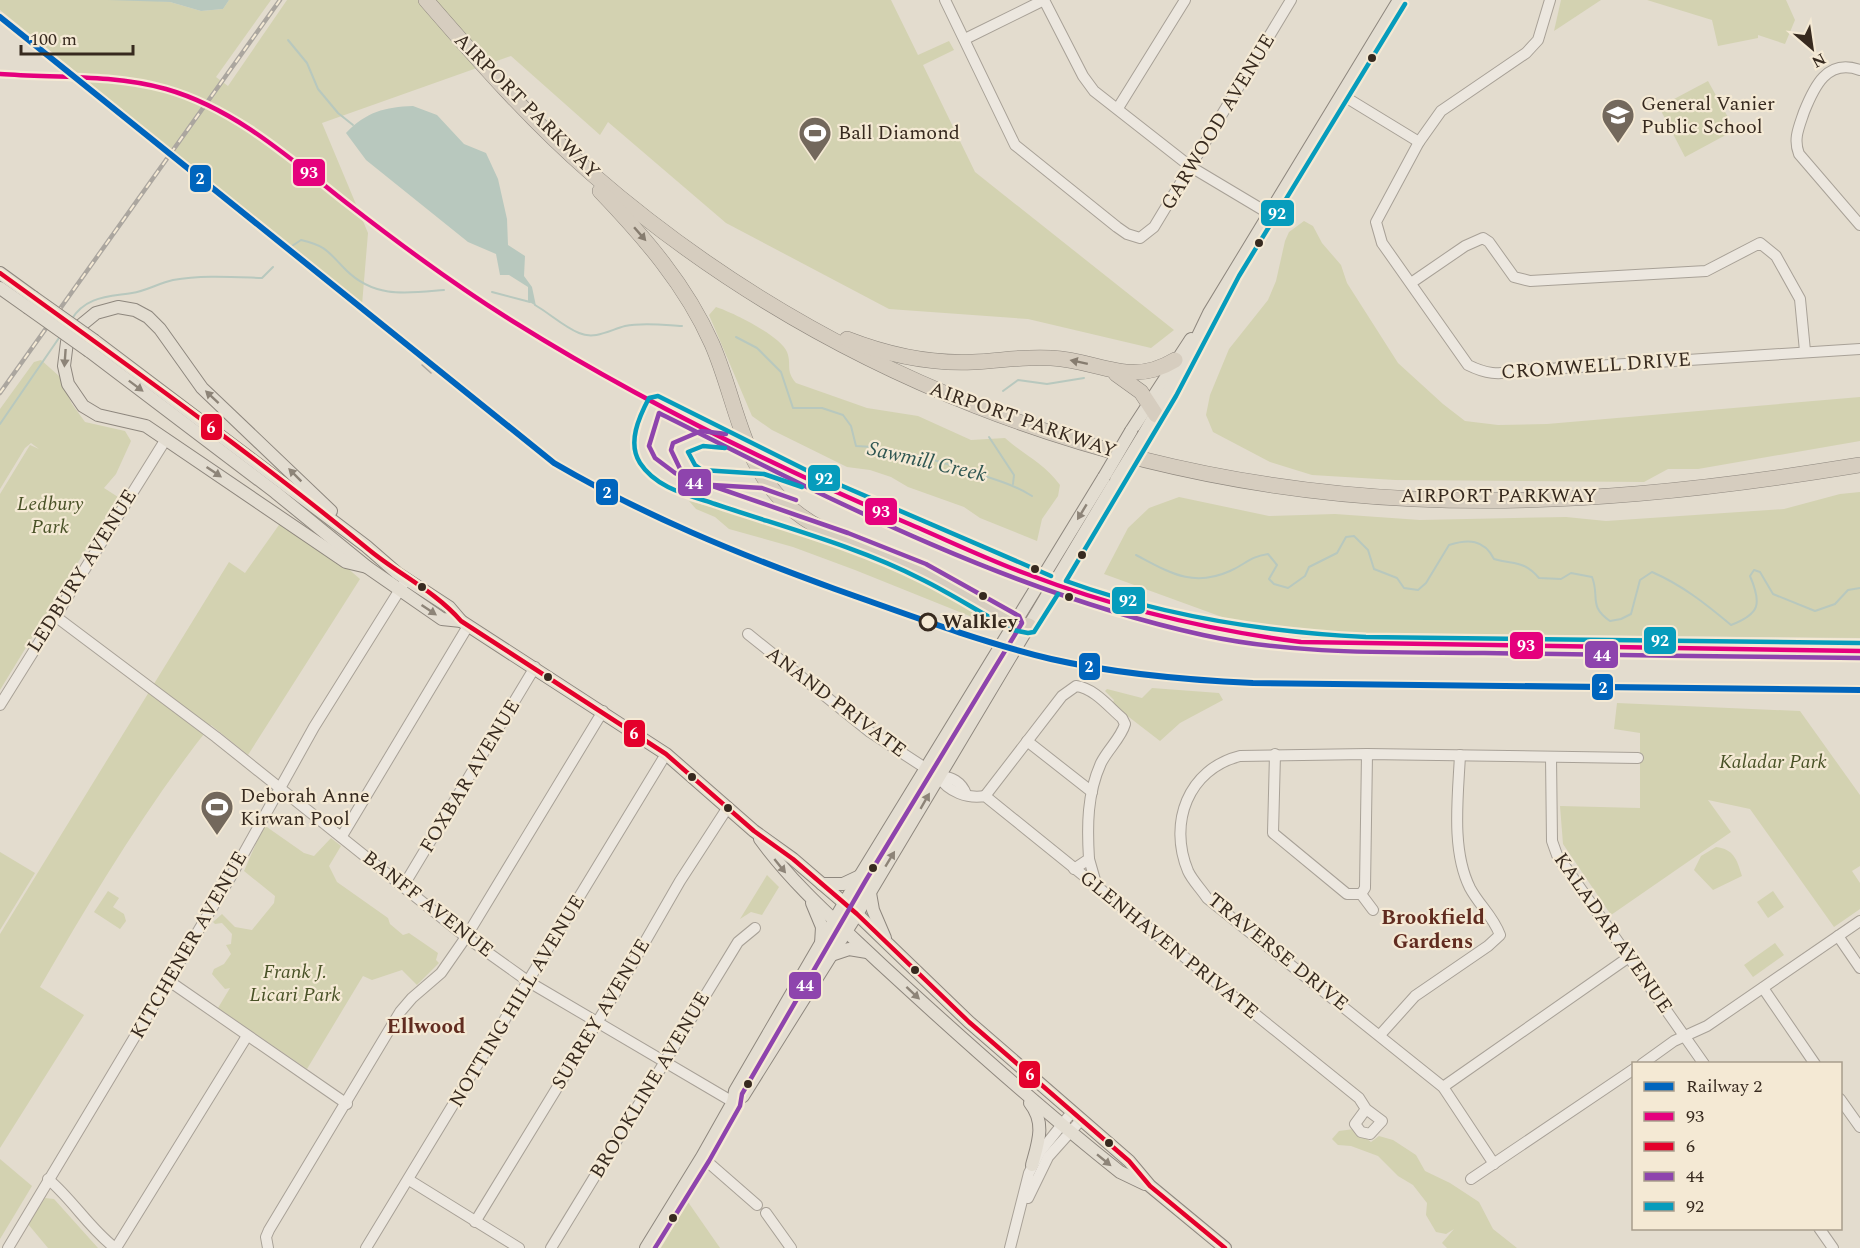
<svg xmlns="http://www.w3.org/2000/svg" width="1860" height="1248" font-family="Spectral,serif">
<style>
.green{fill:#d3d2b1}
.water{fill:#b8c8be}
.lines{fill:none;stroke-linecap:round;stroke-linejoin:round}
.stream{stroke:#b8c8be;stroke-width:2}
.minor-casing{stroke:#a8a197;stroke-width:12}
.major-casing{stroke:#8e877e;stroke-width:14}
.highway-casing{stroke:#8e877e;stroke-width:16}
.minor{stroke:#ece7df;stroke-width:10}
.major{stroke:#e3ddd1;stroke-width:12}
.highway{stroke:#d6cdbf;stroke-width:15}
.tram{stroke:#aba69f;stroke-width:1.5}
.rail-casing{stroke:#aba69f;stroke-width:4.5}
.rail{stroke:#f4e9d4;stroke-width:2;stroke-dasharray:7;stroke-linecap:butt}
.major-bridge-casing{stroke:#8e877e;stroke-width:14;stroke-linecap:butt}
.major-bridge{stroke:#e3ddd1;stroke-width:12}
.bus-1-casing{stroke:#f4e9d4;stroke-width:9}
.bus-2-casing{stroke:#f4e9d4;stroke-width:9}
.bus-3-casing{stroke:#f4e9d4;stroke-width:9}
.bus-4-casing{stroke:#f4e9d4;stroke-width:9}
.bus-1{stroke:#e5007d;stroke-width:4.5}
.bus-2{stroke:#e4002b;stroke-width:4.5}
.bus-3{stroke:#8e44ad;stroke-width:4.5}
.bus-4{stroke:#069cbc;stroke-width:4.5}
.rail-1-casing{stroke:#f4e9d4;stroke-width:10}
.rail-1{stroke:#0065bd;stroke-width:6}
.oneway{fill:#867c6f}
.oneway2{fill:#8d8478}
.bus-dot{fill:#372a1f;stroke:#f4e9d4;stroke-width:2}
.stop-dot{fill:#f4e9d4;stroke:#372a1f;stroke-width:3}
.labels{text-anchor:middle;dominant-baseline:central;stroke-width:4.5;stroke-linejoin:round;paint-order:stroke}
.poi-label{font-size:20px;fill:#372a1f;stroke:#f4e9d4;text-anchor:start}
.street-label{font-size:20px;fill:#372a1f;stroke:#f4e9d4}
.park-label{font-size:20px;font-style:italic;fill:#495227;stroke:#f4e9d4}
.stop-label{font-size:20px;font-weight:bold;fill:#372a1f;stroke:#f4e9d4;text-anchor:start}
.water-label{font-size:21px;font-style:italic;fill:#2f5652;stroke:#f4e9d4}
.neighbourhood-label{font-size:21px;font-weight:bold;fill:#612c20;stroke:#f4e9d4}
.line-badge{stroke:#f4e9d4;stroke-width:2}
.badge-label{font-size:16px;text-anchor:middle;font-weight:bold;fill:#fff}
</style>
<rect width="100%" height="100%" fill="#e3dcce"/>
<g class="green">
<polygon points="0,0 145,0 170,2 201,11 223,9 229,0 271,0 216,77 228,86 287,0 891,0 918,55 949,41 954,50 923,65 975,172 1174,330 1151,348 1028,319 889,309 726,223 608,122 600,135 511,56 322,123 368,233 362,305 0,10"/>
<polygon points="1561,0 1601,0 1554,31"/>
<polygon points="1647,0 1786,0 1795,20 1785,44 1758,35 1758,38 1718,46 1712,20"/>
<polygon points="1708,81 1735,130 1685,157 1659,107"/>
<polygon points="1304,221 1313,226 1322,243 1341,265 1347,283 1398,363 1443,404 1465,421 1498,425 1547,424 1860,397 1860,441 1698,469 1668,469 1644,482 1395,480 1312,475 1270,462 1213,432 1206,415 1210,395 1229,349 1268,300 1276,281 1285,241 1289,232"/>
<path d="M716 307C732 312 781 336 787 352 792 365 785 370 796 383L867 408 918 416 971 440 1005 438C1025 456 1044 463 1060 485L1058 496 1042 519 1037 541 980 518 964 507 908 487 891 477 870 470 847 467 772 430 752 416 709 315Z"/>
<polygon points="41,360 59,376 72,404 85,422 125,431 131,441 116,474 104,488 118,497 0,690 0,494 30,445 39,449 31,443 25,448 0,489 0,409 34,362"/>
<polygon points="1860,492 1860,638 1342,633 1233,621 1104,574 1128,528 1149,508 1179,497 1269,516 1335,514 1420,520 1566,517 1606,521 1784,509 1840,494"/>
<path d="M689 501C794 528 899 564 992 619L987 628 972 617 855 570 793 547 729 529 715 517 696 509Z"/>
<path d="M286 515 360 579 248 755 211 725C146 807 92 897 40 987L84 1015 0 1148V934L229 562 245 573Z"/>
<polygon points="1152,688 1219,693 1223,700 1180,723 1160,741 1112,704 1114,700 1105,691 1107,689 1142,698"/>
<polygon points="1617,703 1800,711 1860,795 1860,866 1852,871 1860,883 1860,909 1834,927 1750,809 1708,800 1731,832 1611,915 1563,844 1560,806 1640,808 1640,733 1614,729"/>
<polygon points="264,825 304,853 314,856 331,838 341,846 329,866 337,882 388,918 390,924 403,935 409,933 438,953 436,960 439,963 417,985 402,970 372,980 363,976 307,1069 218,1008 230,988 225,989 212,974 214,969 224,964 231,954 226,945 231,944 232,934 222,923 215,924 213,922 222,914 235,927 252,930 274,903 275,896 244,871"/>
<path d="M1716 847C1734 849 1737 860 1742 876L1713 890 1694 870 1701 856Z"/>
<polygon points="0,852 35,873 0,930"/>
<polygon points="767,875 779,887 762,915 751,912 740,919"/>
<polygon points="108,891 119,898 113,907 124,914 126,921 120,929 94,912"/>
<polygon points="1773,891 1784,907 1768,918 1757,902"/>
<polygon points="1775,943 1784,955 1753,977 1744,965"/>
<polygon points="1354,1129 1371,1142 1379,1136 1393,1140 1416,1155 1425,1171 1450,1183 1479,1202 1493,1229 1517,1248 1447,1248 1442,1243 1454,1229 1446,1234 1436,1232 1426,1215 1427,1203 1413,1185 1398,1176 1378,1156 1351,1146 1338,1145 1332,1139 1339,1131"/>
<polygon points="0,1159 32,1186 0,1239"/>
<polygon points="45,1198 54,1199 98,1248 48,1248 28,1224"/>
<polygon points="688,1202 720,1248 661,1248"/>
</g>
<g class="water">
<polygon points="108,0 229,0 223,9 201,11 170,2"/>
<path d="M413 106 437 115 464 144 486 153 498 179 507 219 508 245 525 256 524 276 532 287 536 306 528 301V287L509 275H500L496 254 468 242 366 160 346 133C366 112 385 107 413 106Z"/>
</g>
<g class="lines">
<g class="stream">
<polyline points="288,40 307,63 318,89 338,113 353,125"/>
<path d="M292 246 301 240C327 246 328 252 346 270 375 299 408 293 444 290"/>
<polyline points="492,292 530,302"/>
<path d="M535 305C549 313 564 327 579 333 595 340 610 330 625 326 643 322 664 325 682 326"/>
<path d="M71 320C86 296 108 297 132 293 146 291 159 283 173 280 201 275 232 277 262 278L273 267"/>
<path d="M736 337 757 348 781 372 793 408H822L843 415 851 426 856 446C896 447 934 460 972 472 993 479 1013 484 1032 496"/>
<polyline points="1003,391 1018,380 1047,384 1084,378"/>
<polyline points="0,424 61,335"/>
<polyline points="989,437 1014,475 1013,484"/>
<path d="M1136 555C1169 572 1192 588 1230 571 1246 564 1249 557 1268 554L1277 565 1269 579 1274 584 1288 588 1305 576 1309 567 1337 553 1346 537 1354 536 1368 550 1374 569 1397 578 1404 588 1418 590 1426 583 1449 545C1468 539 1484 539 1494 559 1515 565 1523 560 1539 578L1561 579 1571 573 1592 577C1600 597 1588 606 1610 621L1621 619 1631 614 1640 580 1652 572C1682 585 1706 604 1731 625 1760 614 1762 604 1750 576L1754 570 1760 572 1773 594 1815 611 1835 604 1848 590 1860 588"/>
</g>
<defs>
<g id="minor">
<polyline points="945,0 1015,145 1117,227 1127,234 1140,238 1154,227 1291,0"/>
<polyline points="1044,0 1083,76 1094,91 1191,167 1268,213"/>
<path d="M1550 0 1538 40 1526 53 1441 111 1419 142 1376 222 1382 243 1468 365C1486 374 1498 375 1517 371L1860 349"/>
<polyline points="965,39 1044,0"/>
<path d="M1860 70C1827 58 1814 87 1804 112 1799 127 1793 139 1799 154L1860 225"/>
<polyline points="1342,95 1419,142"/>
<polyline points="1118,108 1185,0"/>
<polyline points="1411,283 1465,246 1483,238 1489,242 1514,277 1530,281 1706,271 1760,243 1776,256 1800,299 1805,351"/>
<polyline points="55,616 216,737 466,937 529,982 733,1102"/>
<path d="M748 634 870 732 939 777C948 792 968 799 985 796L1359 1098 1366 1109 1355 1124 1361 1132 1370 1134 1382 1121 1366 1109"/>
<polyline points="0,705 166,439"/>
<polyline points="1027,741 1092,792"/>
<polyline points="1275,754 1273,833 1347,894 1361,894 1365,888 1367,754"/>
<polyline points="1551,757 1552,841 1557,855 1704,1064"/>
<path d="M939 777C951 775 962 783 966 794"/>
<path d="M985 796 1062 696 1076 686C1094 688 1109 707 1122 718L1125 724C1121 738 1108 749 1101 763 1087 794 1087 826 1089 859L1074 869"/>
<polyline points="342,836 468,626"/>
<polyline points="1089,859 1097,887"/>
<polyline points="404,885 535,667"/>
<polyline points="1361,894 1373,910"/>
<polyline points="1838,936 1860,968"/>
<polyline points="169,981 347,1104"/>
<polyline points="1763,988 1815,1064"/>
<path d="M1380 1035 1415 996 1488 946 1500 935C1493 916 1479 905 1470 888 1451 850 1458 797 1460 755"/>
<polyline points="1642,1064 1674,1041 1707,1026 1860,921"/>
<polyline points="1443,1087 1629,957"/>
<polyline points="1840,1099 1860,1127"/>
<polyline points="702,1157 757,1205"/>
<path d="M1494 1164 1443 1087 1207 898C1201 889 1192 880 1188 871 1168 823 1188 769 1240 756L1367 754 1638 758"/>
<path d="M48 1179C73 1200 89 1228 115 1248"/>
<polyline points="1471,1179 1634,1069"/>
<polyline points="409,1180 519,1248"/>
<polyline points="1028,1198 1048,1157 1081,1120"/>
<polyline points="766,1213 791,1248"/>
<polyline points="475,1222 623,980 680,881 728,807"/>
<polyline points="1819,1228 1833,1248"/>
<polyline points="8,1248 230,878 314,727 404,583"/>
<polyline points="116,1248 247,1036"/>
<polyline points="268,1248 266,1237 269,1230 400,1012 412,998 441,973 466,937 603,711"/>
<polyline points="366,1248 666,754"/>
<polyline points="551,1248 738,942 755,928"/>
<polyline points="1010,1248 1029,1173 1040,1152 1072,1112"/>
</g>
<g id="major">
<polyline points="0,273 33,297"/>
<polyline points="0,288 27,307"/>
<polyline points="95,341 366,546 397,573 449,607 461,621 666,754 754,831 793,859 857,914 969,1022 1129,1161 1150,1186 1225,1248"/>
<polyline points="89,351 275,492 367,567 442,619 461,621"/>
<polyline points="1131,431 1191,339"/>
<polyline points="1144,434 1185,363 1209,313 1399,0"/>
<polyline points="331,511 202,388 160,329 148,317 135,310 118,307 96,313 74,331 67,342 64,366 68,384 83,406 98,415 146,426 346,562 367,567"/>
<path d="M760 839C795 887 840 925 883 966 960 1037 1038 1107 1120 1172L1145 1184"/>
<polyline points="822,884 843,884 860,876"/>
<polyline points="870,893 873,910 885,938"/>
<polyline points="812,903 822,927 821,944"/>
<polyline points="831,955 849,949 867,952"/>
<polyline points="733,1102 743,1096 857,914 1116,480"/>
<path d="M1030 1103C1046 1123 1038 1143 1032 1165"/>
<polyline points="646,1248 702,1157 733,1102 735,1091 860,876 1104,477"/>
</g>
<g id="highway">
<path d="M426 0C478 60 531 121 591 173 821 373 1112 485 1415 499 1564 506 1713 489 1860 465"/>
<path d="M600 191C644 237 686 285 712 344 734 394 741 457 779 497 819 540 882 550 932 575 961 589 987 607 1015 623L1029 626"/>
<path d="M847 339C888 355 929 364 973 362 999 361 1025 356 1051 358 1099 360 1129 388 1175 360"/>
<polyline points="1116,374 1141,392 1156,415"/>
</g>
</defs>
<use href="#minor" class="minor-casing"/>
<use href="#major" class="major-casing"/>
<use href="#highway" class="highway-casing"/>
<use href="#minor" class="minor"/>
<use href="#major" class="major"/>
<use href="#highway" class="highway"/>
<polyline class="tram" points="422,365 431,373"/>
<defs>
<polyline id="rail" points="0,393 280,0"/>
</defs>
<use href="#rail" class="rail-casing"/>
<use href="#rail" class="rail"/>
<defs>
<g id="major-bridge">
<polyline points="33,297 95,341"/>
<polyline points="27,307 89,351"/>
<polyline points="1104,477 1131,431"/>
<polyline points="1116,480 1144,434"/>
</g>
</defs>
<use href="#major-bridge" class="major-bridge-casing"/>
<use href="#major-bridge" class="major-bridge"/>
<defs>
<path id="bus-1" d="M0 74C55 78 112 74 166 89 236 109 292 160 348 204 402 246 456 286 514 322 639 400 771 465 907 523 947 540 986 559 1027 574 1116 608 1207 630 1301 642L1860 651"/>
<path id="bus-2" d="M0 273C124 363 249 451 368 549 398 574 435 591 461 621L666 754 754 831 793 859 857 914 969 1022 1129 1161 1150 1186 1225 1248"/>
<g id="bus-3">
<polyline points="726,434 701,431 673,443 671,450 682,473 696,484 762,488 796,500"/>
<path d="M655 1248 709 1161 740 1106 742 1094 866 880 1022 623 1019 616 926 564 848 533 675 473 655 458 649 446 659 413C833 501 1011 593 1203 635 1294 655 1390 652 1484 653 1609 655 1735 657 1860 658"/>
</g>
<g id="bus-4">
<path d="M1405 4 1239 276 1176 396 1066 581C1163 616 1263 632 1366 637L1860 643"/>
<polyline points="725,448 703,446 688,452 695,465 702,470 764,474 802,487"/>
<path d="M1051 576 810 472 658 396 649 398C639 417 627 443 640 463 656 488 688 495 715 504 783 527 856 546 921 579 952 594 982 614 1013 630L1028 633 1034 632 1058 594"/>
</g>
</defs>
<use href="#bus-1" class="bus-1-casing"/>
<use href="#bus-2" class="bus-2-casing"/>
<use href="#bus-3" class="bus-3-casing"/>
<use href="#bus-4" class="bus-4-casing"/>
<use href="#bus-1" class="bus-1"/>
<use href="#bus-2" class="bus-2"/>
<use href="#bus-3" class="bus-3"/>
<use href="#bus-4" class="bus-4"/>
<defs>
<path id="rail-1" d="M0 17 554 463C643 515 738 554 835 589 906 614 977 641 1051 659 1117 674 1185 680 1253 683L1860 690"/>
</defs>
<use href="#rail-1" class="rail-1-casing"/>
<use href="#rail-1" class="rail-1"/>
</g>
<defs><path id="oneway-solid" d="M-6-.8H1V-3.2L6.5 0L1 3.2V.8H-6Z" transform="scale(1.5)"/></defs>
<g class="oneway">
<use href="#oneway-solid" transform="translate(640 234) rotate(49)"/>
<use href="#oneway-solid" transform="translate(1079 362) rotate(-168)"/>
</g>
<g class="oneway2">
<use href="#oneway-solid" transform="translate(65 358) rotate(94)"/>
<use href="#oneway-solid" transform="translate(136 386) rotate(37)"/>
<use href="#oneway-solid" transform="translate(212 397) rotate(-137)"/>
<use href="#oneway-solid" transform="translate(214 472) rotate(34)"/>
<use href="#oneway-solid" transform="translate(295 475) rotate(-135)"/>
<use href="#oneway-solid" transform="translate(1082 512) rotate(121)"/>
<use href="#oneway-solid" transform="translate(429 610) rotate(34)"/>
<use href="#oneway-solid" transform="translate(925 801) rotate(-60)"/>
<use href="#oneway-solid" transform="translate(890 859) rotate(-59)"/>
<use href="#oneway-solid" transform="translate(780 866) rotate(51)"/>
<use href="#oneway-solid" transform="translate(913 993) rotate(43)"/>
<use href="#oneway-solid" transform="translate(1104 1160) rotate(39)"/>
</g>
<defs>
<symbol id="school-pin" viewBox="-11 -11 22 30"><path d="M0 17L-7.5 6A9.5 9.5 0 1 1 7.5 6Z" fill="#73685c" stroke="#f4e9d4"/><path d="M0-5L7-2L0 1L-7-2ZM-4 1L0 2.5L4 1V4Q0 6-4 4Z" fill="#fff"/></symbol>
<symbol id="stadium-pin" viewBox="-11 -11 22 30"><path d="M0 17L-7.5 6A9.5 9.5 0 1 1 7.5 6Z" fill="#73685c" stroke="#f4e9d4"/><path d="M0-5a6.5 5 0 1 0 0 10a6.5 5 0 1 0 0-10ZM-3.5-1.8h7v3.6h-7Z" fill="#fff"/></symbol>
</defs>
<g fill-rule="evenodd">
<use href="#school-pin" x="1599" y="96" width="38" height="52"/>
<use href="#stadium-pin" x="796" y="114" width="38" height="52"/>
<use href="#stadium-pin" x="198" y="788" width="38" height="52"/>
</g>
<g class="bus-dot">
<circle cx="1372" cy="58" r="5"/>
<circle cx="1259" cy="243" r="5"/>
<circle cx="1082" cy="555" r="5"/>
<circle cx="1035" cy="569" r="5"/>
<circle cx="422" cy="587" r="5"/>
<circle cx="983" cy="596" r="5"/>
<circle cx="1069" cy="597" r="5"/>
<circle cx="548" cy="677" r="5"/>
<circle cx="692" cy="777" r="5"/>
<circle cx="728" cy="808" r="5"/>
<circle cx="873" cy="868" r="5"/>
<circle cx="915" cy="970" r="5"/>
<circle cx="748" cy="1084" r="5"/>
<circle cx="1109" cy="1143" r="5"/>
<circle cx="673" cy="1218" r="5"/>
</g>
<circle class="stop-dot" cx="928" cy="622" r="8"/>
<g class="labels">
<g class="poi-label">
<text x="1641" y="104">General Vanier<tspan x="1641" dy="23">Public School</tspan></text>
<text x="838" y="133">Ball Diamond</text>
<text x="240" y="796">Deborah Anne<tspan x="240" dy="23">Kirwan Pool</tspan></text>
</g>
<g class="street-label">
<text transform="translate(527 106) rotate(45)">AIRPORT PARKWAY</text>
<text transform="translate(1218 122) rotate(-59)">GARWOOD AVENUE</text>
<text transform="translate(1596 366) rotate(-4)">CROMWELL DRIVE</text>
<text transform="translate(1023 420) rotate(19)">AIRPORT PARKWAY</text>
<text x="1499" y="496">AIRPORT PARKWAY</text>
<text transform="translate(82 571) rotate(-58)">LEDBURY AVENUE</text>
<text transform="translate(836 702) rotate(37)">ANAND PRIVATE</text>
<text transform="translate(470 776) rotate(-59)">FOXBAR AVENUE</text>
<text transform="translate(428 904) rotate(38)">BANFF AVENUE</text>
<text transform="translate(1613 933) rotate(55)">KALADAR AVENUE</text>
<text transform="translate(189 945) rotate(-60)">KITCHENER AVENUE</text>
<text transform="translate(1169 945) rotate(39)">GLENHAVEN PRIVATE</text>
<text transform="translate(1278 952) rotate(39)">TRAVERSE DRIVE</text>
<text transform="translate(517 1001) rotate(-59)">NOTTING HILL AVENUE</text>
<text transform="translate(601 1014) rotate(-59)">SURREY AVENUE</text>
<text transform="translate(650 1085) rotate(-59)">BROOKLINE AVENUE</text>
</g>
<g class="park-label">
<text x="50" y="504">Ledbury<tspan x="50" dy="23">Park</tspan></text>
<text x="1773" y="762">Kaladar Park</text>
<text x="295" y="972">Frank J.<tspan x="295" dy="23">Licari Park</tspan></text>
</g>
<g class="stop-label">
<text x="942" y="622">Walkley</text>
</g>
<g class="water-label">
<text transform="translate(927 462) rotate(13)">Sawmill Creek</text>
</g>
<g class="neighbourhood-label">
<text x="1433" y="918">Brookfield<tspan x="1433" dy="24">Gardens</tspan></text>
<text x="426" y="1027">Ellwood</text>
</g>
</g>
<g class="line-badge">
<rect x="292" y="158" width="34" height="29" rx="6" fill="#e5007d"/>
<rect x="189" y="164" width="23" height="29" rx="6" fill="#0065bd"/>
<rect x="1260" y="199" width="35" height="28" rx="6" fill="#069cbc"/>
<rect x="200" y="413" width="23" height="28" rx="6" fill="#e4002b"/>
<rect x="807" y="464" width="34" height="28" rx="6" fill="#069cbc"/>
<rect x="677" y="468" width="35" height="29" rx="6" fill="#8e44ad"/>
<rect x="595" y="478" width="24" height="28" rx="6" fill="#0065bd"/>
<rect x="864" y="497" width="34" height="29" rx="6" fill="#e5007d"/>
<rect x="1111" y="586" width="35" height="29" rx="6" fill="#069cbc"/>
<rect x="1643" y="626" width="34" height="29" rx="6" fill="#069cbc"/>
<rect x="1509" y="631" width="35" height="29" rx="6" fill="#e5007d"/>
<rect x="1584" y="640" width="35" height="29" rx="6" fill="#8e44ad"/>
<rect x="1078" y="652" width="23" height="29" rx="6" fill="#0065bd"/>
<rect x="1591" y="673" width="23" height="28" rx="6" fill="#0065bd"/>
<rect x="623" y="719" width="23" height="29" rx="6" fill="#e4002b"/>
<rect x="788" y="971" width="34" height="29" rx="6" fill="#8e44ad"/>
<rect x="1018" y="1060" width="23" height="29" rx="6" fill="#e4002b"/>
</g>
<g class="badge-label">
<text x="309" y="178">93</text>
<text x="200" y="184">2</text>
<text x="1277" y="219">92</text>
<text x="211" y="433">6</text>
<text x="824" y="484">92</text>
<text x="694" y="489">44</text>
<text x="607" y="498">2</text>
<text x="881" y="517">93</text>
<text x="1128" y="606">92</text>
<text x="1660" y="646">92</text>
<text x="1526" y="651">93</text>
<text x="1602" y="661">44</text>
<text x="1089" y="672">2</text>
<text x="1603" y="693">2</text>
<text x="634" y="739">6</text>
<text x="805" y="991">44</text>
<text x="1030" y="1080">6</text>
</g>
<rect x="1632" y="1062" width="210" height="168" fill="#f4e9d4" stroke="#a89d8c" stroke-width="1.5"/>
<rect x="1644" y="1082" width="30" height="9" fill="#0065bd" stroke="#a89d8c" stroke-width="1.5"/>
<text x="1686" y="1092" font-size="18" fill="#372a1f">Railway 2</text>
<rect x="1644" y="1112" width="30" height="9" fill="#e5007d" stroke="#a89d8c" stroke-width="1.5"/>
<text x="1686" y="1122" font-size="18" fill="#372a1f">93</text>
<rect x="1644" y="1142" width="30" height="9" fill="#e4002b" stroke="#a89d8c" stroke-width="1.5"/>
<text x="1686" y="1152" font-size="18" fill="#372a1f">6</text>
<rect x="1644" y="1172" width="30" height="9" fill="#8e44ad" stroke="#a89d8c" stroke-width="1.5"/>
<text x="1686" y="1182" font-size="18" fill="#372a1f">44</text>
<rect x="1644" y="1202" width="30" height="9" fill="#069cbc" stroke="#a89d8c" stroke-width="1.5"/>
<text x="1686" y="1212" font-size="18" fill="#372a1f">92</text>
<g transform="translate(1812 48) rotate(151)" stroke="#f4e9d4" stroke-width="4.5" paint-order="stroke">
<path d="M0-4.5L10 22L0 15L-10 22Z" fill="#372a1f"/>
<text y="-9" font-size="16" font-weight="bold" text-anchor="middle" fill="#372a1f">N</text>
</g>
<path d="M21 45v9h112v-9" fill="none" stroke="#372a1f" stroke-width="3"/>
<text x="30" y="45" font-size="18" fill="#372a1f" stroke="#f4e9d4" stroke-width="4.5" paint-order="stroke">100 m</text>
</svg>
